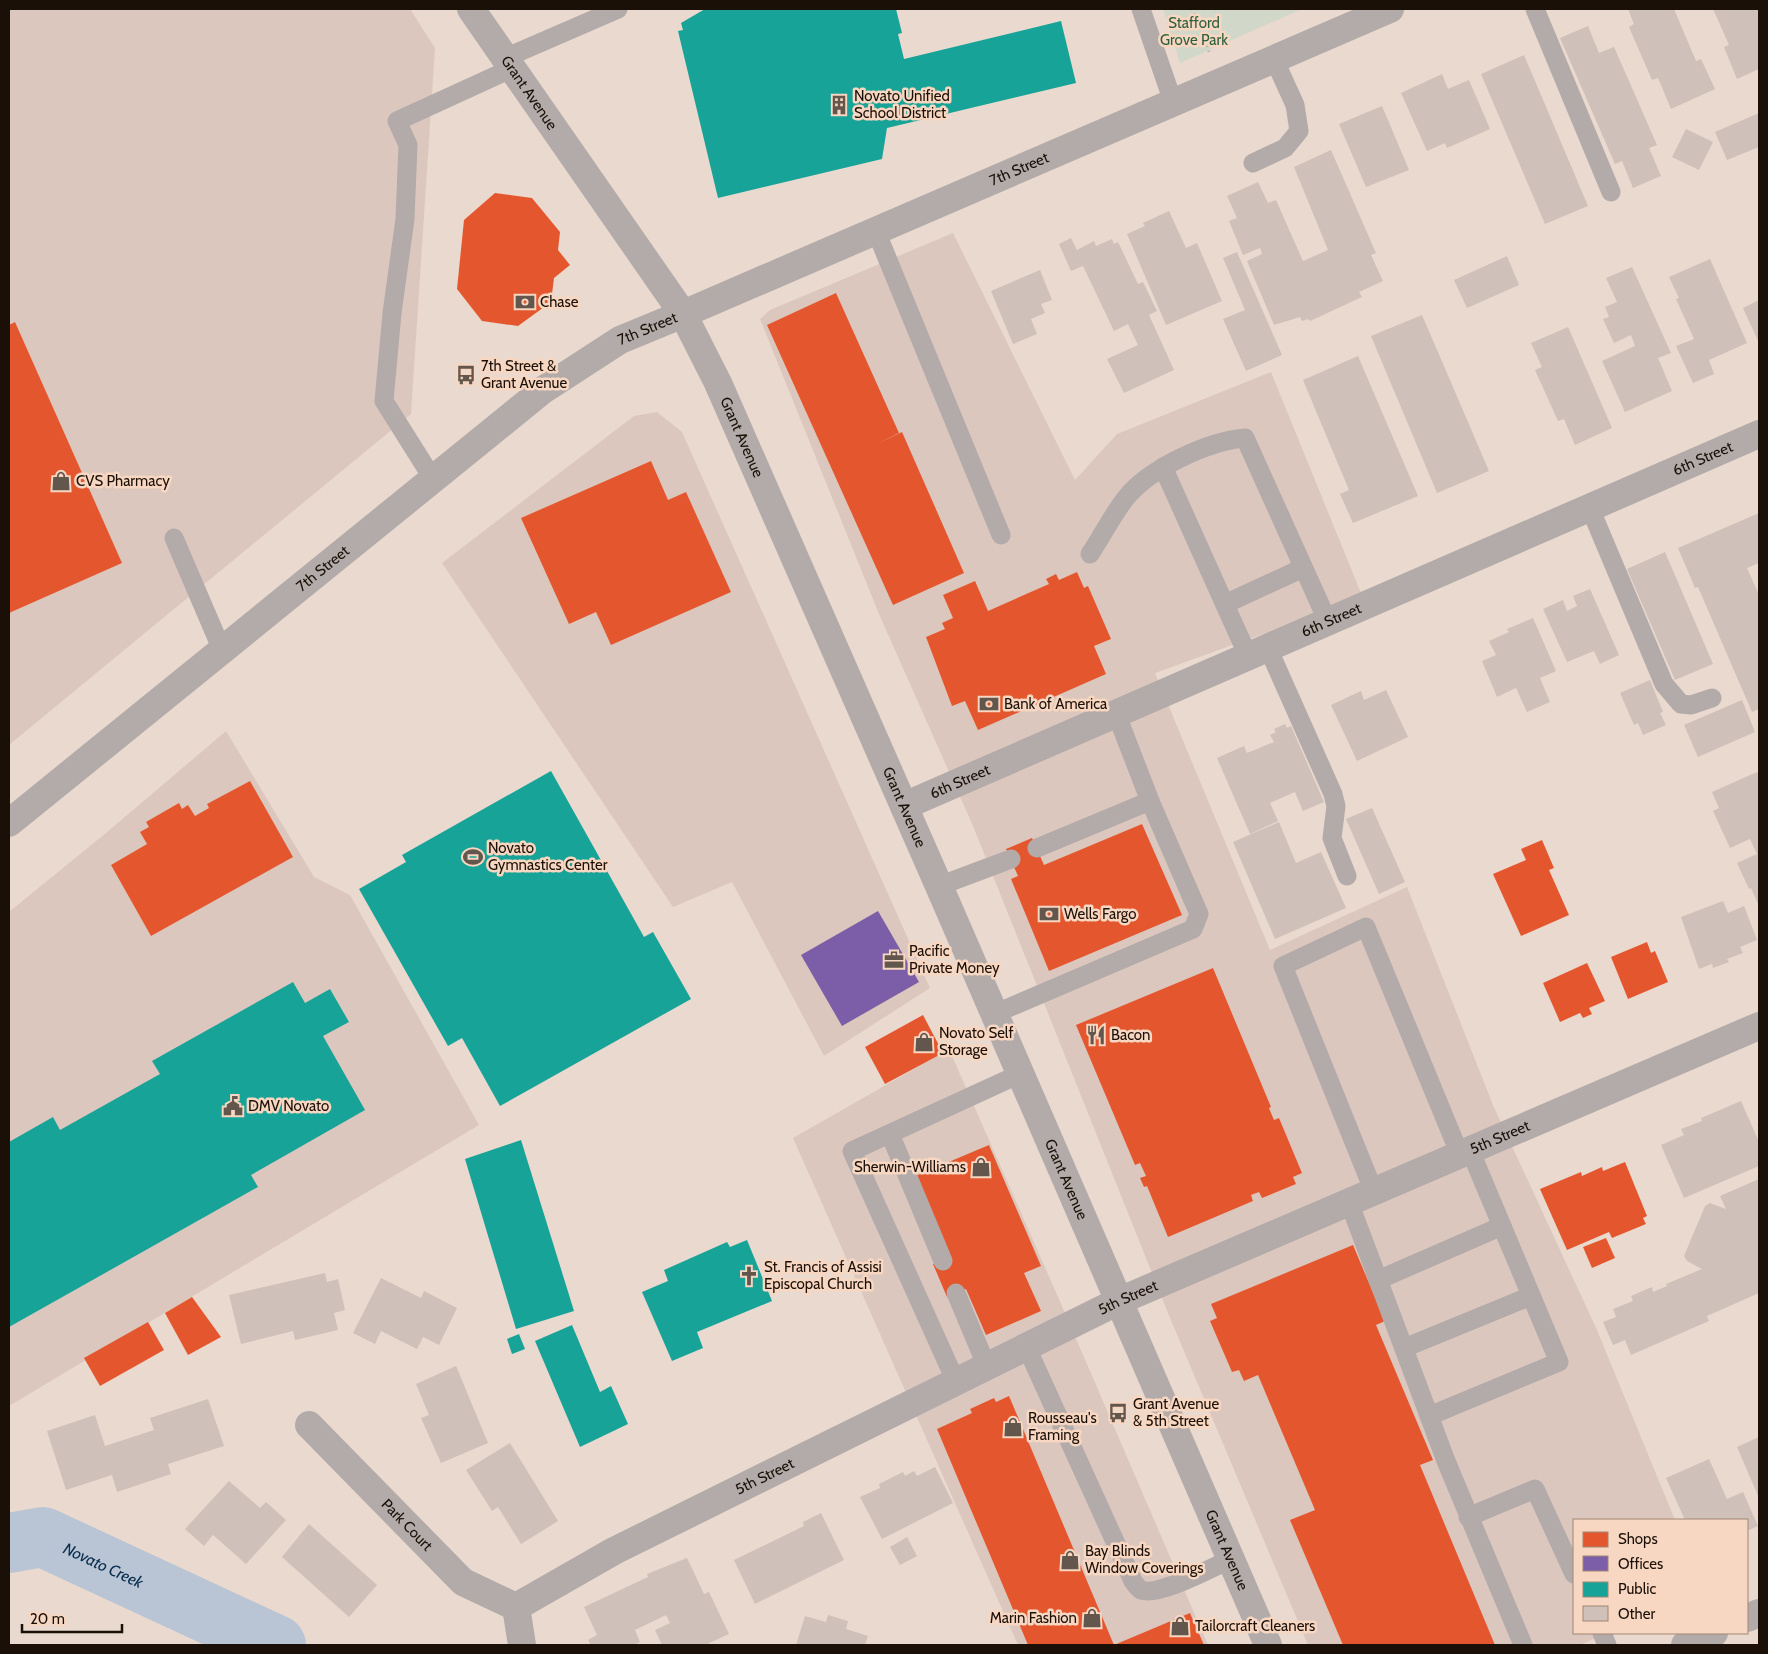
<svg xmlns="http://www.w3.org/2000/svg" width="1768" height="1654" font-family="Cabin,sans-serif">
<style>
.commercial{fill:#dcc7be}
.green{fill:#d2d8c9}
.shops{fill:#e4572e}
.offices{fill:#7b5ea7}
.public{fill:#17a398}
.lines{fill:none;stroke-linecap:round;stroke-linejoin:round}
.river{stroke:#b9c5d4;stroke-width:60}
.building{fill:#cfc0b9}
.path{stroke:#b2a9a4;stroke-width:3;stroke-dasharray:1 4;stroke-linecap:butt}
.service{stroke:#b3aba9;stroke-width:19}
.minor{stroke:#b3aba9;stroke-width:28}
.tertiary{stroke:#b3aba9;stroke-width:28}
.labels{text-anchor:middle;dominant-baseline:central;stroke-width:5;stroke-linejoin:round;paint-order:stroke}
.park-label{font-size:15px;fill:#2e6040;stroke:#f7d7c1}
.street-label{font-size:15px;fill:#1b1008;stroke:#f7d7c1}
.poi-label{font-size:15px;fill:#1b1008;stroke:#f7d7c1;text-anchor:start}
.water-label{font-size:16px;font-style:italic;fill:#062c4f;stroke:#f7d7c1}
</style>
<rect width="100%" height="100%" fill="#ead9ce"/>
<g class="commercial">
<polygon points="9,9 410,9 435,48 411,414 9,745"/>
<polygon points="953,233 1075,480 1117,434 1271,372 1363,598 1155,673 1270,950 1407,887 1493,1105 1597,1330 1675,1520 1574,1520 1574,1633 1607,1633 1580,1645 1308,1645 1170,1318 973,826 879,614 760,319 770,310"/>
<polygon points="657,412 682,432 930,988 824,1056 732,882 673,907 442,563 634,416"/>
<polygon points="226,731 314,877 350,895 479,1125 9,1406 9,912 106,833"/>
<polygon points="949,1049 1062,1306 1208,1645 1018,1645 793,1138"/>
</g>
<polygon class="green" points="1163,9 1302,9 1180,63"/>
<g class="shops">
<polygon points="495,193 532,198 560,232 558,250 570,265 554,278 551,302 518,326 482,321 457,289 464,220"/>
<polygon points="836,293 899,433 877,444 902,432 964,573 893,605 767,325"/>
<polygon points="15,322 122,563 9,613 9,325"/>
<polygon points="651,461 668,500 686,492 731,592 611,645 596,612 569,624 521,518"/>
<polygon points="1077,572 1084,588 1088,586 1111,639 1094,646 1106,674 978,730 965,701 952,706 926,637 945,629 942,623 953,618 943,595 975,581 988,611 1049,584 1046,579 1056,574 1059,580"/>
<polygon points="250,781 293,857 151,936 111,865 147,844 140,832 149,827 146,822 179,803 182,809 188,805 195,816 209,808 207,804"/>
<polygon points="1142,824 1182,915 1049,971 1011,879 1018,876 1006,849 1032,838 1044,865"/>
<polygon points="1542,840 1554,868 1549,870 1569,915 1521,936 1493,874 1526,860 1521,849"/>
<polygon points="1647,942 1651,953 1655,951 1668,982 1628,999 1611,957"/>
<polygon points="1587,963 1605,1001 1589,1008 1592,1014 1583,1018 1580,1013 1560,1022 1543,983"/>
<polygon points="1213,968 1271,1107 1269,1108 1274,1120 1279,1118 1302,1173 1293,1177 1296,1184 1262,1198 1259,1192 1251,1195 1253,1201 1168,1237 1147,1186 1144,1187 1140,1178 1146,1176 1140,1163 1135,1165 1076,1025"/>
<polygon points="923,1015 943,1053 885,1084 865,1047"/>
<polygon points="989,1145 1041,1266 1024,1273 1041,1311 986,1335 966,1289 947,1297 933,1264 943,1261 913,1177"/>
<polygon points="1625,1162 1647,1216 1643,1218 1646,1224 1612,1238 1609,1232 1567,1250 1540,1189 1581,1172 1582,1176 1602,1167 1603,1171"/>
<polygon points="1606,1238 1615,1258 1592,1268 1583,1247"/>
<polygon points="1353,1245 1385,1321 1376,1325 1433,1460 1420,1465 1495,1645 1343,1645 1290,1520 1315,1510 1258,1375 1244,1381 1239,1370 1232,1372 1210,1321 1217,1318 1211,1304"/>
<polygon points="192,1297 221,1337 188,1355 165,1313"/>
<polygon points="148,1322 164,1350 100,1386 84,1358"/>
<polygon points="1009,1396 1114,1645 1190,1613 1204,1645 1028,1645 937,1429 972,1413 970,1409 994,1398 996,1402"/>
</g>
<polygon class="offices" points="878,911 919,982 842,1026 801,955"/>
<g class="public">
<polygon points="705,9 896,9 902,33 898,34 904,59 1061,21 1076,83 887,128 882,159 718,198 678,31 683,30 681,23"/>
<polygon points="551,771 644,937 653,932 691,999 500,1106 462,1038 448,1046 359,889 406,862 402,855"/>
<polygon points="293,982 305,1003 330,989 349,1022 323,1036 365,1110 251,1175 258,1187 9,1327 9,1142 53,1117 60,1130 160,1074 152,1061"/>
<polygon points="521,1140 574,1311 516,1329 465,1159"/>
<polygon points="747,1240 772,1301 697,1332 703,1348 672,1361 642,1292 668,1281 664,1270 727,1242 730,1247"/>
<polygon points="572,1325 600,1392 611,1386 628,1424 580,1447 535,1341"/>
<polygon points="519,1334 525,1349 512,1354 507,1339"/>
</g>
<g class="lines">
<path class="river" id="s1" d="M9 1543 43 1537 276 1645"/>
</g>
<g class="building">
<polygon points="1628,9 1674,9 1696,61 1701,59 1715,89 1671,109 1658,78 1652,80 1629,27 1634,24"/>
<polygon points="1713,9 1759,9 1759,69 1737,79 1724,47 1729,45"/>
<polygon points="1588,26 1599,53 1614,47 1657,145 1649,148 1661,176 1633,188 1622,161 1615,164 1560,38"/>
<polygon points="1524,55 1588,206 1545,224 1481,74"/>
<polygon points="1442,74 1448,89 1469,80 1490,129 1447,148 1445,143 1427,151 1401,93"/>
<polygon points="1382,106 1409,170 1366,187 1339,124"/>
<polygon points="1759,113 1759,147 1727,160 1715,132"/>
<polygon points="1686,129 1713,142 1699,170 1672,157"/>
<polygon points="1331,150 1376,253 1371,255 1383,281 1359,292 1362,297 1310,321 1308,319 1302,321 1300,317 1274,325 1247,261 1262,254 1260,248 1243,255 1229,221 1237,218 1227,196 1258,182 1268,203 1276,200 1303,261 1328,250 1294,167"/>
<polygon points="1169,211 1186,248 1197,243 1222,301 1166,325 1127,234 1145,226 1143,223"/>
<polygon points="1071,238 1077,250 1094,241 1096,246 1112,239 1114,244 1118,242 1138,284 1143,282 1157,311 1149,315 1174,370 1124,393 1107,359 1138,345 1128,324 1114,331 1083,266 1071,271 1059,244"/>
<polygon points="1237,252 1282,355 1246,371 1223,319 1245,310 1223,258"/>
<polygon points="1507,256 1519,285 1467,308 1454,280"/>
<polygon points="1710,259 1747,343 1709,360 1714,374 1693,383 1676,346 1694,339 1676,299 1679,298 1669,277"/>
<polygon points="1632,267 1671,353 1658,358 1672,391 1625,412 1602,361 1635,346 1631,335 1614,343 1603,319 1609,317 1605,307 1617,302 1606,278"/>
<polygon points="1040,270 1052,300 1041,304 1045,313 1031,319 1037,334 1013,344 991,291"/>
<polygon points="1759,300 1759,343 1743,308"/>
<polygon points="1422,315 1489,471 1437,493 1371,336"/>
<polygon points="1568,327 1612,428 1575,445 1564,419 1558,421 1535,370 1542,367 1531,343"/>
<polygon points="1358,356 1418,496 1353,523 1340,494 1349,490 1303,380"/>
<polygon points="1759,513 1759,563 1747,568 1759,595 1759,709 1752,712 1698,587 1695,588 1678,548"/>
<polygon points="1665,552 1713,664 1675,680 1627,569"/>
<polygon points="1590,589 1619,655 1600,664 1594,651 1567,662 1543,609 1563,600 1567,611 1577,606 1573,596"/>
<polygon points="1533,618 1556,671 1540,678 1550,702 1527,712 1516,688 1497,697 1482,661 1496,655 1489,641 1509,632 1507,629"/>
<polygon points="1650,680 1663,712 1660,713 1666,725 1643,735 1638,723 1634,725 1620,693"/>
<polygon points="1386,690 1408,737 1357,761 1331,705 1361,691 1364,700"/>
<polygon points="1742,700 1755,732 1698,757 1684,725"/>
<polygon points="1285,724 1287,728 1291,726 1324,802 1303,811 1295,792 1270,803 1278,821 1250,834 1217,758 1244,746 1247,753 1274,742 1270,735 1276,732 1274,729"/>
<polygon points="1757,772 1759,777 1759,906 1751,888 1749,889 1737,863 1757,854 1750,839 1730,848 1713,811 1719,808 1712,792"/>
<polygon points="1372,808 1405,882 1379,894 1346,819"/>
<polygon points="1279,822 1296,863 1321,852 1346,908 1275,939 1233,842"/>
<polygon points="1723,901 1728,913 1744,906 1757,940 1740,947 1743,953 1727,959 1729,962 1713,968 1712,964 1699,969 1681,917"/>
<polygon points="1741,1101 1759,1142 1759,1166 1684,1198 1661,1145 1684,1135 1681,1129 1702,1121 1701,1118"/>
<polygon points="1759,1179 1759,1293 1707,1316 1709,1321 1631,1355 1625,1340 1613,1345 1603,1322 1616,1317 1613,1309 1633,1301 1631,1296 1652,1287 1653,1292 1667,1286 1666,1284 1702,1269 1687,1261 1684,1256 1705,1206 1710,1203 1726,1209 1720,1196"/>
<polygon points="325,1273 327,1282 338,1279 345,1310 334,1313 338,1330 295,1340 293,1331 241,1344 229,1295"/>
<polygon points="381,1278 421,1298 424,1291 457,1308 439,1345 423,1337 417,1349 381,1331 375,1344 353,1333"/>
<polygon points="456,1366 488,1443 441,1463 421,1418 429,1415 416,1384"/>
<polygon points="208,1399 224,1446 168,1464 171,1474 117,1492 112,1475 66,1490 47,1431 95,1415 105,1446 154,1430 150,1418"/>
<polygon points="1759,1437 1759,1498 1737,1447"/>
<polygon points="510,1443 558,1521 521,1544 498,1507 492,1511 466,1470"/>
<polygon points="1709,1459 1727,1499 1743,1492 1758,1526 1747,1531 1747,1520 1685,1520 1666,1478"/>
<polygon points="935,1467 953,1503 882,1539 860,1497 880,1488 879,1484 903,1472 905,1476 914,1471 917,1476"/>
<polygon points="229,1481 260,1508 266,1502 286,1520 246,1564 213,1535 204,1546 185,1529"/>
<polygon points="821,1513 844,1560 755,1604 734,1560 804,1526 803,1522"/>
<polygon points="309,1524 377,1585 349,1617 282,1557"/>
<polygon points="907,1537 917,1556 900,1565 890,1547"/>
<polygon points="687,1558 704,1594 709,1592 729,1634 705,1645 662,1645 655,1630 670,1623 666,1615 635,1630 640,1642 634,1645 591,1645 588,1640 597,1635 584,1607 648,1577 647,1574"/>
<polygon points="828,1615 848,1621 846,1629 868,1636 865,1645 796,1645 805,1616 826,1622"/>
</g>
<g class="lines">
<polyline class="path" points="1192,9 1210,54"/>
<g class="service">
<polyline points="1141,9 1173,102"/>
<polyline points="1535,9 1611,192"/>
<polyline points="505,58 618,9"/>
<polyline points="1253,163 1285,148 1299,131 1295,105 1274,59"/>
<polyline points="876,231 1001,535"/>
<polyline points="1163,467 1248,656"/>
<polyline points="433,479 384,401 392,313 405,219 408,145 397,121 513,68"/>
<polyline points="1590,508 1664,684 1681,704 1691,705 1712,698"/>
<polyline points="174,538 222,650"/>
<path d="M1090 554C1102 536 1112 516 1125 499 1148 469 1208 441 1245 438L1328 622"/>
<polyline points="1225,604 1303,568"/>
<polyline points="1268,648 1333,794 1336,806 1332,838 1347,876"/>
<polyline points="1116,713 1150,801"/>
<polyline points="939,886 1011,859"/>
<polyline points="994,1014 1193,929 1199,914 1150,801 1037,848"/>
<polyline points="890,1134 943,1261"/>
<polyline points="1374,1192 1283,966 1366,927 1460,1155"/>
<polyline points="1349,1202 1446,1461 1523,1645"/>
<polyline points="1378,1280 1502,1226"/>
<polyline points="956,1293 987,1367"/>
<path d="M1027 1348 1133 1581C1135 1584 1138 1588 1141 1590 1158 1597 1213 1567 1231 1559"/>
<polyline points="1404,1348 1531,1296"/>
<polyline points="956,1382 852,1151 1020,1074"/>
<polyline points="1429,1416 1559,1362 1470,1150"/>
<polyline points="1468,1517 1535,1489 1574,1574"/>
<polyline points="1602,1633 1607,1645"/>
</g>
<g class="minor">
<path id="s2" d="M683 314 1390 9"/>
<path id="s3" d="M904 806 1759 434"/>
<path id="s4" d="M309 1425 463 1582 516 1607"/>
<path id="s5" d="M516 1607 614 1551 1119 1301 1759 1026"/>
<polyline points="516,1607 522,1645"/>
<polyline points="1747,1618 1759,1613"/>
<polyline points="1685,1645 1714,1633"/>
</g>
<g class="tertiary">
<path id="s6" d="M471 9 683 314 718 383 939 886 1268 1645"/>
<path id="s7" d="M9 823 543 390 620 340 683 314"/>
</g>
</g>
<defs>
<symbol id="building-bare" viewBox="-9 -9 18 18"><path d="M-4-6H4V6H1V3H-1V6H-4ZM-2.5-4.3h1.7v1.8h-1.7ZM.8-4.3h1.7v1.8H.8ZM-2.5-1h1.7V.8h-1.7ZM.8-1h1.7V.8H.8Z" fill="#63564d" stroke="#f7d7c1" stroke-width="2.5" paint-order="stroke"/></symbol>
<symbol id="bank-bare" viewBox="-9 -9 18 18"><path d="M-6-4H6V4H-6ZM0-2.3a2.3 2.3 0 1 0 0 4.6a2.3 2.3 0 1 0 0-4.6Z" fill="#63564d" stroke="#f7d7c1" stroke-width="2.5" paint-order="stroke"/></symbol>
<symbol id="bus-bare" viewBox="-9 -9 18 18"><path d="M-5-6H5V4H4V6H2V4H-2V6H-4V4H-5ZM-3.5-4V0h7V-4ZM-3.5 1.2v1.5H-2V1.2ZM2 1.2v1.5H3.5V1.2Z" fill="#63564d" stroke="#f7d7c1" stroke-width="2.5" paint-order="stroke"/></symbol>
<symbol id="shop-bare" viewBox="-9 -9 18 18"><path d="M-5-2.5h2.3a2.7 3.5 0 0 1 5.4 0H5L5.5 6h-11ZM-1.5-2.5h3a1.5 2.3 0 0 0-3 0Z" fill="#63564d" stroke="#f7d7c1" stroke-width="2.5" paint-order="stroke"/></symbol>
<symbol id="stadium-bare" viewBox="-9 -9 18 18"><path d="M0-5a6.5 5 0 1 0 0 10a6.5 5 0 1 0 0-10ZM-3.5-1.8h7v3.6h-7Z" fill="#63564d" stroke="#f7d7c1" stroke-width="2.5" paint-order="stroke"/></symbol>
<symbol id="office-bare" viewBox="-9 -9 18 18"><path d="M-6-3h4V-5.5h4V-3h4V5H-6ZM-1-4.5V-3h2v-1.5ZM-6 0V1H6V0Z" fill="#63564d" stroke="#f7d7c1" stroke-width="2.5" paint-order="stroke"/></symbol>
<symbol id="restaurant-bare" viewBox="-9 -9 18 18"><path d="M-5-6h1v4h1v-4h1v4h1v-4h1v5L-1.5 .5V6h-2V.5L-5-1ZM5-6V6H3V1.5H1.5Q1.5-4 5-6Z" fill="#63564d" stroke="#f7d7c1" stroke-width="2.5" paint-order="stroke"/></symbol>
<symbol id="civic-bare" viewBox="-9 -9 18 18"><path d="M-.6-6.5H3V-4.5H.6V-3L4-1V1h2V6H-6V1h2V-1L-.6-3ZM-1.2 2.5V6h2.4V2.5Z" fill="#63564d" stroke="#f7d7c1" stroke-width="2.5" paint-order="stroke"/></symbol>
<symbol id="church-bare" viewBox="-9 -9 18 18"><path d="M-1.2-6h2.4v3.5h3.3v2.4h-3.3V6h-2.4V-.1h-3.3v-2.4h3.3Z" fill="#63564d" stroke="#f7d7c1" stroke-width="2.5" paint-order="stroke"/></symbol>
</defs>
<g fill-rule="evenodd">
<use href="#building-bare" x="825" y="91" width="28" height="28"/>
<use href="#bank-bare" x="511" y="288" width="28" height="28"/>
<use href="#bus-bare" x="452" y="361" width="28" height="28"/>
<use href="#shop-bare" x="47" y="467" width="28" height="28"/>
<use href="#bank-bare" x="975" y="690" width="28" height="28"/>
<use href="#stadium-bare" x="459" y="843" width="28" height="28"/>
<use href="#bank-bare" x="1035" y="900" width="28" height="28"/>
<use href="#office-bare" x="880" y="946" width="28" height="28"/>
<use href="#restaurant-bare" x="1082" y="1021" width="28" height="28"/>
<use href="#shop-bare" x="910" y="1028" width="28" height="28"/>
<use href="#civic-bare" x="219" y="1092" width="28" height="28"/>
<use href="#shop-bare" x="967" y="1153" width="28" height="28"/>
<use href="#church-bare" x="735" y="1262" width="28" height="28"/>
<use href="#bus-bare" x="1104" y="1399" width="28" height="28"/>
<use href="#shop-bare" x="999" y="1413" width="28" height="28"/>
<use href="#shop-bare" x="1056" y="1546" width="28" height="28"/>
<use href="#shop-bare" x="1078" y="1604" width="28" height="28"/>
<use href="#shop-bare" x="1166" y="1612" width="28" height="28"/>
</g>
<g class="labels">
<g class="park-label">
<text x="1194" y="23">Stafford<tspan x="1194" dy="17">Grove Park</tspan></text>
</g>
<g class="street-label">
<text stroke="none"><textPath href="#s6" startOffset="102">Grant Avenue</textPath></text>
<text stroke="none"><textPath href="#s2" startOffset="366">7th Street</textPath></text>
<text stroke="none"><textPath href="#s7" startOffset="809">7th Street</textPath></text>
<text stroke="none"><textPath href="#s6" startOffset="508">Grant Avenue</textPath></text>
<text stroke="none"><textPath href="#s3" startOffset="871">6th Street</textPath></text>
<text stroke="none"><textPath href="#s7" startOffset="404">7th Street</textPath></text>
<text stroke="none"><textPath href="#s3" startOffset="466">6th Street</textPath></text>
<text stroke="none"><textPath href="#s3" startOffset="61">6th Street</textPath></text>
<text stroke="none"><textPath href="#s6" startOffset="912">Grant Avenue</textPath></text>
<text stroke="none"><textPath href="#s5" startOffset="1091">5th Street</textPath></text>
<text stroke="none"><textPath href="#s6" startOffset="1318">Grant Avenue</textPath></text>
<text stroke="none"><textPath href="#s5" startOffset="686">5th Street</textPath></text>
<text stroke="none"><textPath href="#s5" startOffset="281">5th Street</textPath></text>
<text stroke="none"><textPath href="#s4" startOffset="140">Park Court</textPath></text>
<text stroke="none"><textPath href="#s6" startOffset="1722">Grant Avenue</textPath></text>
</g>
<g class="poi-label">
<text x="854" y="96">Novato Unified<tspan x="854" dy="17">School District</tspan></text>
<text x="540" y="302">Chase</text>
<text x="481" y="366">7th Street &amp;<tspan x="481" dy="17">Grant Avenue</tspan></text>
<text x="76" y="481">CVS Pharmacy</text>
<text x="1004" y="704">Bank of America</text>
<text x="488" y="848">Novato<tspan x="488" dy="17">Gymnastics Center</tspan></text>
<text x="1064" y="914">Wells Fargo</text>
<text x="909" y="951">Pacific<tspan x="909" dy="17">Private Money</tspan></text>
<text x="939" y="1033">Novato Self<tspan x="939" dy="17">Storage</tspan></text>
<text x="1111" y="1035">Bacon</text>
<text x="248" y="1106">DMV Novato</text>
<text x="966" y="1167" text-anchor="end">Sherwin-Williams</text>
<text x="764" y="1267">St. Francis of Assisi<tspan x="764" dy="17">Episcopal Church</tspan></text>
<text x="1133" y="1404">Grant Avenue<tspan x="1133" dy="17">&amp; 5th Street</tspan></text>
<text x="1028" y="1418">Rousseau's<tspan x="1028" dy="17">Framing</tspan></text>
<text x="1085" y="1551">Bay Blinds<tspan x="1085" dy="17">Window Coverings</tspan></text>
<text x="1077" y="1618" text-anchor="end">Marin Fashion</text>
<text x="1195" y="1626">Tailorcraft Cleaners</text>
</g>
<g class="water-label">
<text stroke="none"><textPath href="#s1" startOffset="101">Novato Creek</textPath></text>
</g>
</g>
<rect width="1768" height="1654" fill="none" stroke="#1b1008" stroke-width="20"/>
<rect x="1573" y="1519" width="175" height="115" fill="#f7d7c1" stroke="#9f8777"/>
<rect x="1583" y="1532" width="25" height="15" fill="#e4572e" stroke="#9f8777"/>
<text x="1618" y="1544" font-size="15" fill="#1b1008">Shops</text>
<rect x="1583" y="1556" width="25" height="15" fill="#7b5ea7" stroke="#9f8777"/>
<text x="1618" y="1569" font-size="15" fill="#1b1008">Offices</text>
<rect x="1583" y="1582" width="25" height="15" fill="#17a398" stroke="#9f8777"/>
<text x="1618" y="1594" font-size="15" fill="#1b1008">Public</text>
<rect x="1583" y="1606" width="25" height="15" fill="#cfc0b9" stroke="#9f8777"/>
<text x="1618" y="1619" font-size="15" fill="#1b1008">Other</text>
<path d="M22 1624v8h100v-8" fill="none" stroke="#1b1008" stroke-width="2.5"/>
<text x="30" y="1624" font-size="15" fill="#1b1008" stroke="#f7d7c1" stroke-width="4" paint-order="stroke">20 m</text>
</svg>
